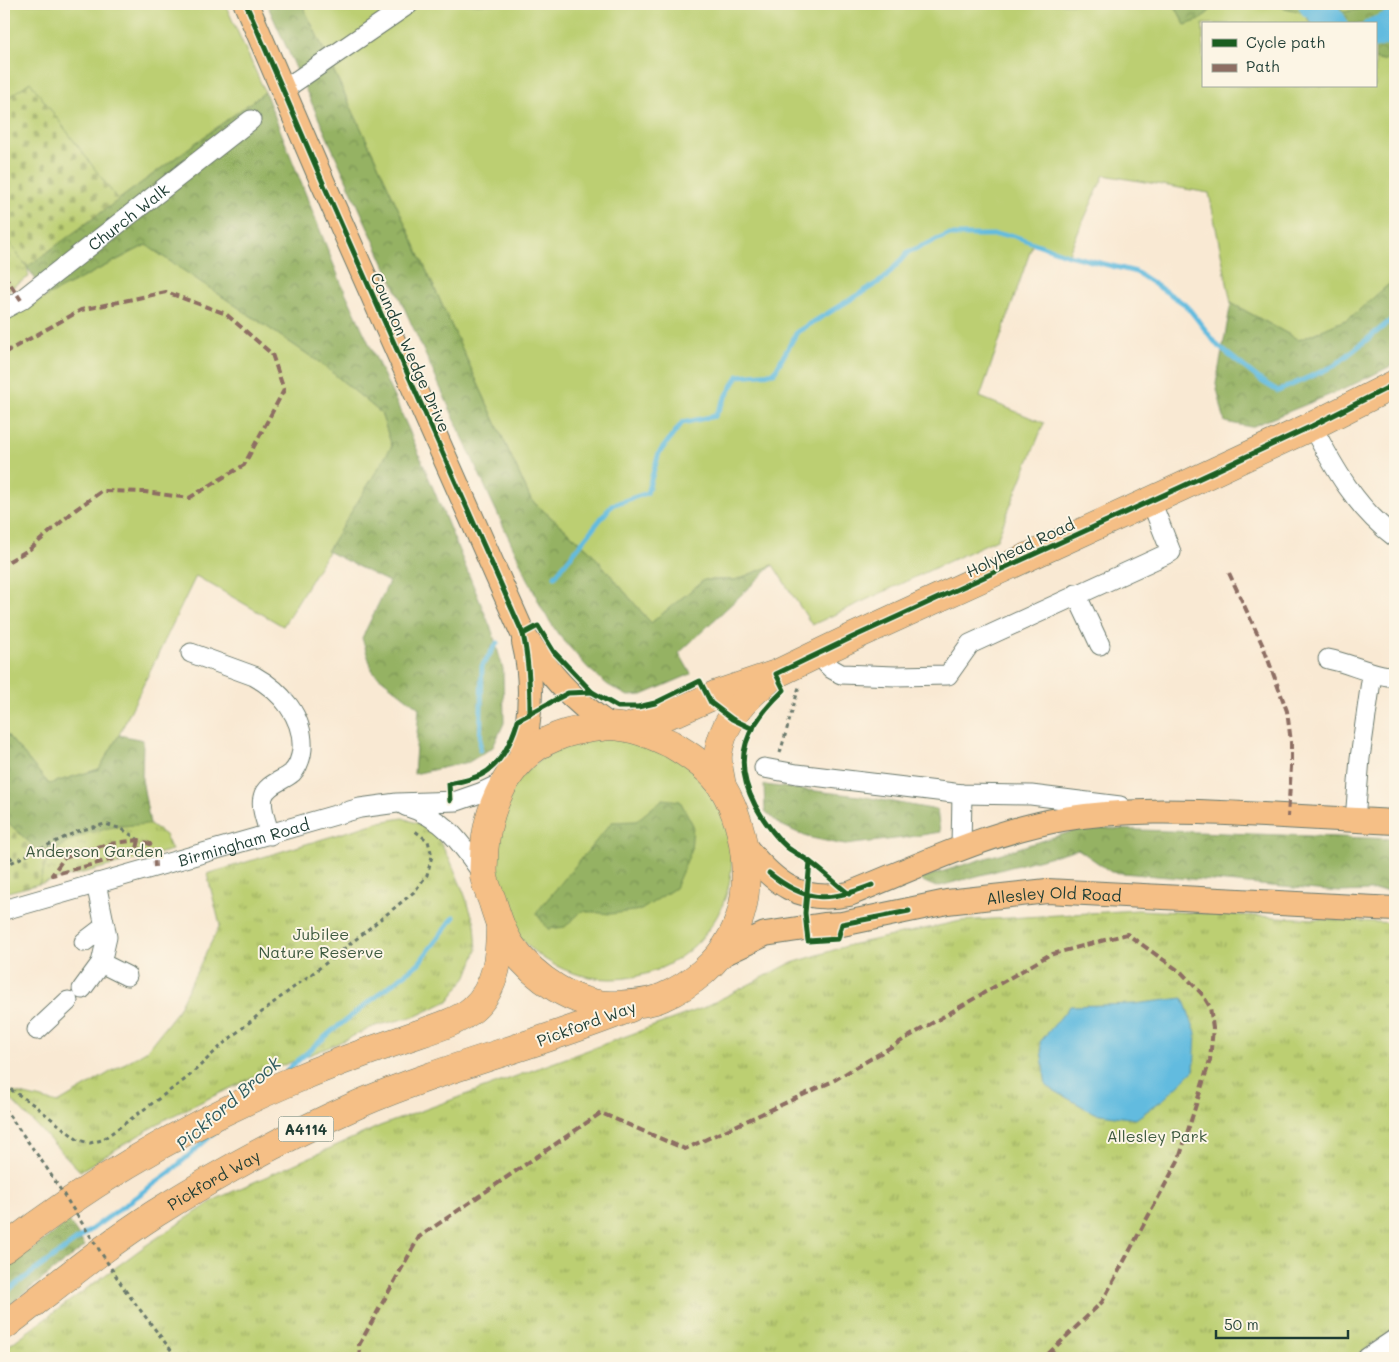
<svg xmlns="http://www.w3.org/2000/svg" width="1399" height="1362" font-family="Mali,sans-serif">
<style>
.grass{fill:#bccf72;stroke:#6e8653}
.forest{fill:url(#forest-crowns);stroke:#5a784c}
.cemetery{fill:url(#cemetery-stones);stroke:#6e8653}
.park{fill:url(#park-tufts);stroke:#6e8653}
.water{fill:#62bbdf;stroke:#407c8a}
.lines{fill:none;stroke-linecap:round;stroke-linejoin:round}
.stream{stroke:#62bbdf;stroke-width:5}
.river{stroke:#62bbdf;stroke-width:31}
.minor-casing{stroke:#6b796c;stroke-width:21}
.major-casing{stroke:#6b796c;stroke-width:26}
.highway-casing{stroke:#6b796c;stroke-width:29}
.path{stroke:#6b796c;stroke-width:3;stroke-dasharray:4 4;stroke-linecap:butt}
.minor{stroke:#fff;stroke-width:19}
.major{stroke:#f5bf86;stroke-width:24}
.highway{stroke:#f5bf86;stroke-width:28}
.path-bridge{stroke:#6b796c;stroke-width:3;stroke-dasharray:4 4;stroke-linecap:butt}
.quiet{stroke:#8d6e63;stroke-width:4;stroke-dasharray:8 4;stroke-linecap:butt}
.cycleway-casing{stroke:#fcf5e5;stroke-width:8}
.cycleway{stroke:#1b5e20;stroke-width:5}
.labels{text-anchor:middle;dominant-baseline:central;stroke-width:4;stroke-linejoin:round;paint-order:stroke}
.shield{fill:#fcf5e5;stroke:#617469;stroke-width:1}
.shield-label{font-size:15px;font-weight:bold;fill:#1f3d34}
.street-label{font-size:16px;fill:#1f3d34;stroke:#fcf5e5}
.park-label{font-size:16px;fill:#3e5a40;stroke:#fcf5e5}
.water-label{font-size:18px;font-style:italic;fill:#305c5f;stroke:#fcf5e5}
</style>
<defs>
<pattern id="forest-crowns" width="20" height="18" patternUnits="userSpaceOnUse" patternTransform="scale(1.25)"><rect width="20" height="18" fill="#95b264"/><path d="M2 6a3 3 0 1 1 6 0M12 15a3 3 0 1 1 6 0" fill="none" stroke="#799253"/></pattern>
<pattern id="cemetery-stones" width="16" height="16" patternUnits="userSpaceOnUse" patternTransform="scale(1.25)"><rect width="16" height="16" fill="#bccf72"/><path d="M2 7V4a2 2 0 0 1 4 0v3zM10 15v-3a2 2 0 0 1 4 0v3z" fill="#98a95e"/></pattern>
<pattern id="park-tufts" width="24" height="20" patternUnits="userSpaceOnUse" patternTransform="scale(1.25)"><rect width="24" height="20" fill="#bccf72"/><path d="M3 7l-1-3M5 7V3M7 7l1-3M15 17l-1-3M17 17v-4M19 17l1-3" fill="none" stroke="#98a95e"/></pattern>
</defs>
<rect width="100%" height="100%" fill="#fcf5e5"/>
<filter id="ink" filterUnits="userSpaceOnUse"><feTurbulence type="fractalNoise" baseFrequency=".02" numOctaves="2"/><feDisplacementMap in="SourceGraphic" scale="10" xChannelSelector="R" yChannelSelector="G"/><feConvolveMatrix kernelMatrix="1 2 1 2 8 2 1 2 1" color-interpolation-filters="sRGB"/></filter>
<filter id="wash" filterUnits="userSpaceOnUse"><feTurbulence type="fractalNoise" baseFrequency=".0096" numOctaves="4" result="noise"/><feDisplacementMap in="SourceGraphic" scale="20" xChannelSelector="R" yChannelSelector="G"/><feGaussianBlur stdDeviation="1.12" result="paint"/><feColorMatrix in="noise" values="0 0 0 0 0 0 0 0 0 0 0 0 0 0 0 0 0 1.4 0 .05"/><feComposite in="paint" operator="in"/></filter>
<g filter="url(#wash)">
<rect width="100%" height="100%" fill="#f9e9d3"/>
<g class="grass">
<polygon points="4,4 225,4 265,92 27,267 4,236"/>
<polygon points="302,4 1174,4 1185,24 1200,20 1217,4 1271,4 1304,13 1311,24 1203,24 1203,86 1375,86 1375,59 1383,61 1395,55 1395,279 1350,318 1299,340 1231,303 1209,193 1104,175 1068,255 1033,243 980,397 1044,423 997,539 812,625 773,565 735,580 704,580 651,623 590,551 531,500 376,160"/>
<polygon points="1337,4 1395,4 1395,8 1377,6 1344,12"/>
<polygon points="146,245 322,364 381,413 392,446 283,626 196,576 119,735 99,769 49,784 4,731 4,322 47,296"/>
<circle cx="611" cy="858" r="121"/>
</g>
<g class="forest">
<polygon points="267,4 302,4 376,160 531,500 590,551 651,623 704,580 735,580 773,565 679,653 691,674 642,695 628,696 608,685 588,668 558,634 542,609 487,491"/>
<polygon points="1174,4 1217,4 1200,20 1185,25"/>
<polygon points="1271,4 1337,4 1344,12 1377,6 1395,8 1395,55 1383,61 1375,59 1375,24 1311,24 1304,13"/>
<polygon points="265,92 341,283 409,430 492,631 503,669 504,723 493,747 469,762 414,774 419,708 373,672 362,638 389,582 327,551 392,446 381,413 322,364 146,245 47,296 27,267"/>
<polygon points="1395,279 1395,364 1344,389 1251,427 1225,422 1216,384 1231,303 1299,340 1350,318"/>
<polygon points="4,731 49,784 99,769 119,735 143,740 142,779 150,824 121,826 65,844 48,860 4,819"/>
<polygon points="764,785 859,796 937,810 940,832 903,838 845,845 807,837 779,824 765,811"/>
<polygon points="663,799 680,801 693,825 691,851 675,888 641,910 610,914 582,911 565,927 548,929 536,913 612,822 636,821"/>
<polygon points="1083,828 1395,839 1395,890 1340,892 1111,872 1078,849 936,887 918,879"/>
<polygon points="69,1221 85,1246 4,1309 4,1271"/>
</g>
<g class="cemetery">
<polygon points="30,82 118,200 27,267 4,236 4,101"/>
<polygon points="4,819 48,860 39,884 4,893"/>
</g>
<g class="park">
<polygon points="4,236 27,267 29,277 4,292"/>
<polygon points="403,818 419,824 437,837 451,862 464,893 475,924 477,950 467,976 448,1001 416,1016 375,1026 327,1048 263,1073 207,1099 164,1120 80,1171 4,1092 4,1090 58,1103 146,1051 176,1013 220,925 207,874 379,822"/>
<path d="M150 824 165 835 172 850 39 884C42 876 44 865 49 858 74 829 114 826 150 824Z"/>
<polygon points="1138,910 1395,923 1395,1329 1353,1358 4,1358 4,1349 145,1246 216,1199 380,1126 703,1008 789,964 850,945 961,921"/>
</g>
<polygon class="water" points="1183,998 1196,1033 1194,1070 1165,1098 1136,1119 1094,1113 1046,1086 1040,1042 1070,1006 1134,1004"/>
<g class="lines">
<g class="stream">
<polyline points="555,576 612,505 647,493 659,453 682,423 715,416 738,376 774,373 797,332 884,279 908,252 948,235 1011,235 1068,255 1136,272 1186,305 1218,346 1263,382 1278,391 1334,366 1395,317"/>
<polyline points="480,750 482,666 497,643"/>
<polyline points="287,1070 332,1031 419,963 454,917"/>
<polyline points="4,1293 169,1173 222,1126"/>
</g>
<g class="river">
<polyline points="1314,4 1318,6 1332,24"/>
<polyline points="1375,33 1395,25"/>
</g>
</g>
</g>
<g filter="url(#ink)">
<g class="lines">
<defs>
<g id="minor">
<polyline points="283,90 409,4"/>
<path id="s1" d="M4 309 21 300 251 120"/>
<path d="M1312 426C1334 468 1356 508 1395 537"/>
<polyline points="1076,594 1100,645"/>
<path d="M191 653 254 676C281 691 304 717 302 749 301 758 298 767 292 773 283 781 266 784 263 797 260 808 267 824 270 835"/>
<polyline points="817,654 832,669 841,674 895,676 948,675 970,644 1171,552 1151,501"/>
<path d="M1328 659C1349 663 1367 673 1388 676"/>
<polyline points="764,768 797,774 962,794 1031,795 1120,806"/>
<path d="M405 806C445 818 461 843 484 876"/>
<polyline points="1355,820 1360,758 1372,674"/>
<polyline points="961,847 962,794"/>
<path id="s2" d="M4 910 360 808 397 803 457 801 480 793 495 786 508 777"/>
<polyline points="84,942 105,926"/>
<polyline points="101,963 127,976"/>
<polyline points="82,989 101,963 107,937 96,883"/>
<polyline points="37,1030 68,1001"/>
<polyline points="1367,1358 1395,1339"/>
</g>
<g id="major">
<path d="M246 4 323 183 523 634C550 675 569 698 610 726"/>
<path d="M519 763C531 723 534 683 524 642"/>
<path d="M745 847C775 883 799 904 849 894 919 866 988 832 1063 819 1123 809 1184 811 1244 814 1294 817 1345 819 1395 822"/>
<path id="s3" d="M721 955 765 934 824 925 842 924 947 902 1047 891 1395 909"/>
</g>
<g id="highway">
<path d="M610 726C633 727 650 734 671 744 688 754 712 770 723 788 747 829 755 893 732 936 718 963 691 985 663 997 648 1004 629 1004 613 1005 574 1006 534 978 512 947 502 933 497 916 492 900 489 892 485 884 484 876 483 870 484 864 484 859 485 811 508 755 556 737 573 730 592 728 610 726Z"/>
<polyline points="629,727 679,711 717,694 776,674 853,637 1181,487 1312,426 1395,384"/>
<path d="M722 787C721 777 717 765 718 755 722 724 743 699 767 681"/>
<path d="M4 1249C91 1182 185 1126 287 1083 324 1067 362 1053 401 1040 422 1032 456 1024 473 1009 497 988 500 954 500 925"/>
<path id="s4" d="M4 1326C54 1288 103 1247 156 1213 221 1172 289 1135 359 1104 447 1066 541 1044 630 1008"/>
</g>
</defs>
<use href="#minor" class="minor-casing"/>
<use href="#major" class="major-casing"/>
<use href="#highway" class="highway-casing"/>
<g class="path">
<polyline points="780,753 799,687"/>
<polyline points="4,851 15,862"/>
<polyline points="4,866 78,831 105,824 122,829 139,840"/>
<polyline points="4,1085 34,1105 78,1140 90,1143 102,1140 187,1078 223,1044 273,1003 334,957 414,892 427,875 432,856 428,841 415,831"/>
<polyline points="4,1108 46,1167"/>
<polyline points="125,1290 177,1358"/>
</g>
<use href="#minor" class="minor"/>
<use href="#major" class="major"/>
<use href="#highway" class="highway"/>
<polyline class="path-bridge" points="46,1167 125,1290"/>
<g class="quiet">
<polyline points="4,275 21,300"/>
<polyline points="4,353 81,310 166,292 226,314 272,354 284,390 244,465 189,498 145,492 102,491 75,510 30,549 4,564"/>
<polyline points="1229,573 1263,646 1287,711 1291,742 1291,767 1288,817"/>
<polyline points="139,840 136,853 52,875 64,858 88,850 108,844 139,840 150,844 154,854 155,867"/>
<polyline points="360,1358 359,1345 419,1237 601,1113 685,1149 831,1082 1049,955 1127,934 1182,973 1202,994 1210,1007 1213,1028 1210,1060 1179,1159 1102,1302 1044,1358"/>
</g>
<defs>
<g id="cycleway">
<path d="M246 4 323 183 523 634C529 661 530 686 530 714"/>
<polyline points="523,634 538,626 554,652 592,692 618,707 638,707 655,703 700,681 711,703 732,719 753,729"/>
<path d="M450 801 449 784C457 782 465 781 473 778 498 771 511 744 518 720L568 693 592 692"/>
<polyline points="810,862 805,913 808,941 838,939 842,924 909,911"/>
<path d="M769 873C806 903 829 902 872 885"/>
<path d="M849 894C836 884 824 872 810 862 803 857 795 853 788 848 774 836 764 821 755 805 730 757 747 725 784 690L776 674 853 637 1181 487 1312 426 1395 384"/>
</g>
</defs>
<use href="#cycleway" class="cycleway-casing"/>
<use href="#cycleway" class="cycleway"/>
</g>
</g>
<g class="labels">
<rect class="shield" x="278.5" y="1116.5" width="55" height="25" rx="4"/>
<g class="shield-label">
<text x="306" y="1129">A4114</text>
</g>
<g class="street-label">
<text stroke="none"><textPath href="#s1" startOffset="155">Church Walk</textPath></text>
<text transform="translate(411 352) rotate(66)">Coundon Wedge Drive</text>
<text transform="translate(1020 547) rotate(-25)">Holyhead Road</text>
<text stroke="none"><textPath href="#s2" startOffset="249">Birmingham Road</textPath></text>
<text stroke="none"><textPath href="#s3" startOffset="341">Allesley Old Road</textPath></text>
<text transform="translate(586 1023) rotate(-20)">Pickford Way</text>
<text stroke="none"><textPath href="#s4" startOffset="256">Pickford Way</textPath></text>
</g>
<g class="park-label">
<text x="94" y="850">Anderson Garden</text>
<text x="321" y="933">Jubilee<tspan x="321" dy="18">Nature Reserve</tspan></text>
<text x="1157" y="1135">Allesley Park</text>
</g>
<g class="water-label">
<text transform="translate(228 1103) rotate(-41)">Pickford Brook</text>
</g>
</g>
<rect width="1399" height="1362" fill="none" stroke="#fcf5e5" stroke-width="20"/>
<rect x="1202" y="22" width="175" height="65" fill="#fcf5e5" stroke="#a4ab9e"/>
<rect x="1212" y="39" width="25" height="8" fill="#1b5e20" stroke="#a4ab9e"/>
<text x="1246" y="48" font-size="15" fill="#1f3d34">Cycle path</text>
<rect x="1212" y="64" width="25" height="8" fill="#8d6e63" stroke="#a4ab9e"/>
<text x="1246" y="72" font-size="15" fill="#1f3d34">Path</text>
<path d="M1216 1330v8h132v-8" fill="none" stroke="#1f3d34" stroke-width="2.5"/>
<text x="1224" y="1330" font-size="15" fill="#1f3d34" stroke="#fcf5e5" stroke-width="4" paint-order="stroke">50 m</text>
</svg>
